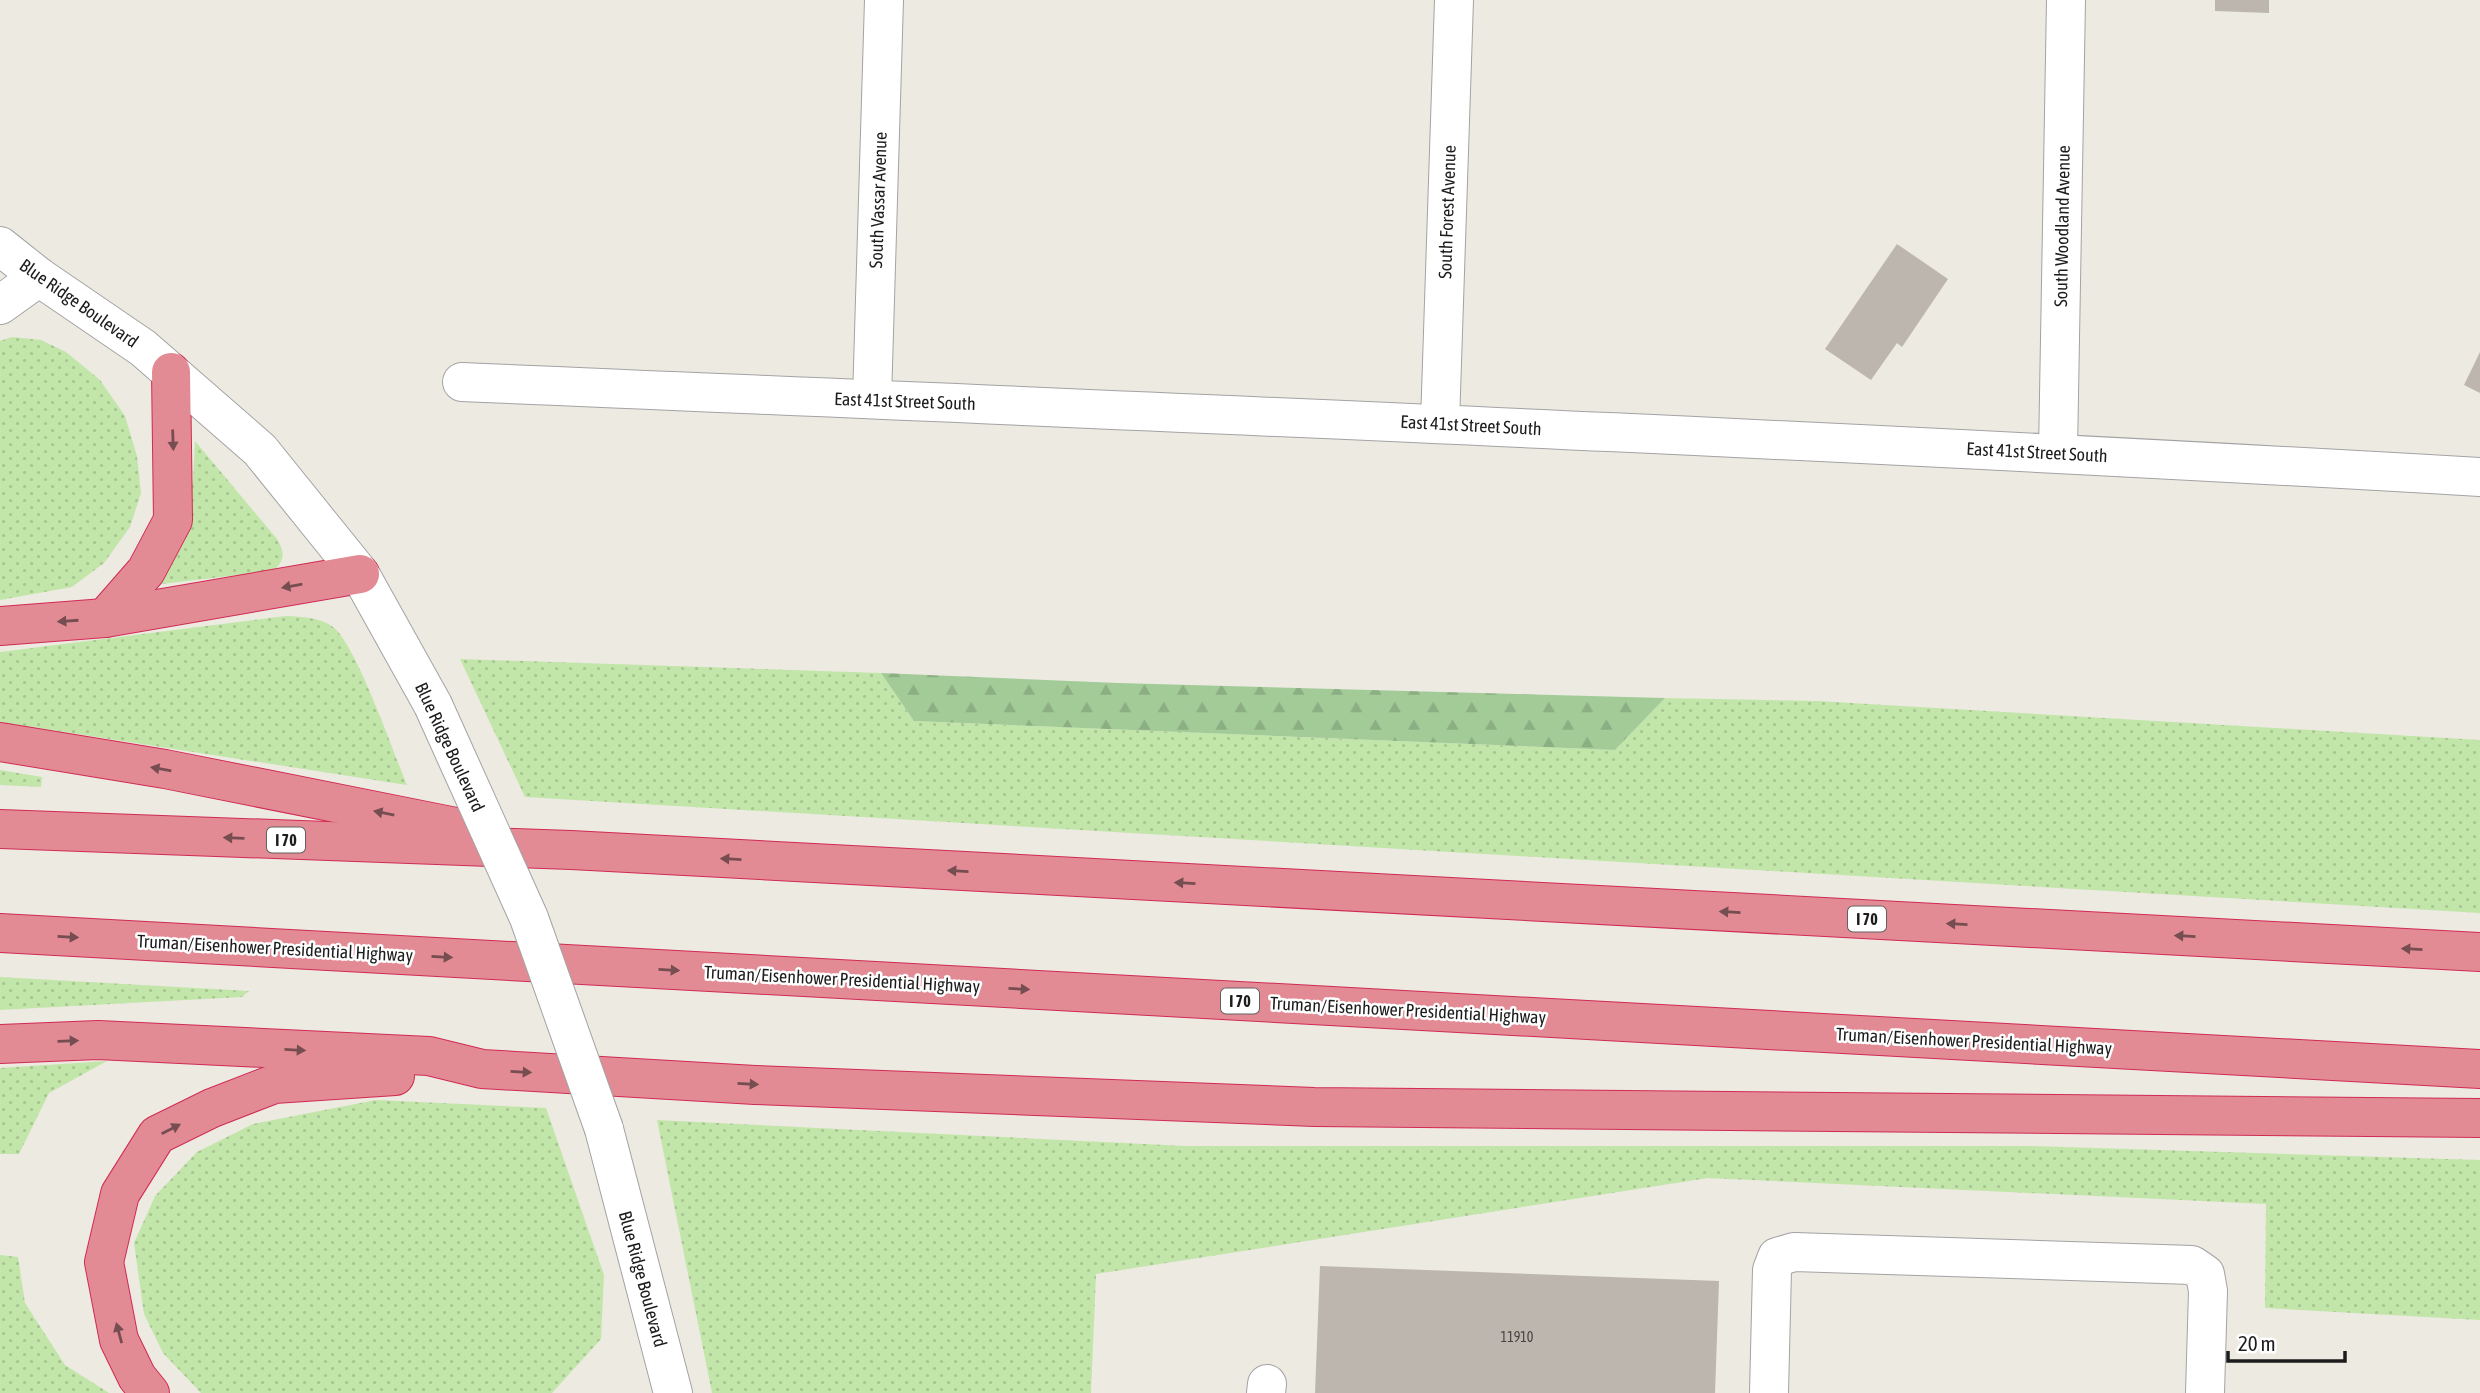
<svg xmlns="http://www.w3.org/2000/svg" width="2480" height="1393" font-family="'Asap Condensed',sans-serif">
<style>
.grass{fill:url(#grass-dots)}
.forest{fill:url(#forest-firs)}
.building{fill:#bdb6af}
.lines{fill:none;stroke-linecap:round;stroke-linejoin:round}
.minor-casing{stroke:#a3a3a3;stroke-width:40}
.highway-casing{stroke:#d02a54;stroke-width:40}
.minor{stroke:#fff;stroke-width:38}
.highway{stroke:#e38b94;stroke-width:38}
.minor-bridge-casing{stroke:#a3a3a3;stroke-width:40;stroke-linecap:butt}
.minor-bridge{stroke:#fff;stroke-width:38}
.oneway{fill:#764e52}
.labels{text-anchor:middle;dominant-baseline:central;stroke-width:5;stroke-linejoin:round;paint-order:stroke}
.number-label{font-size:14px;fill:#444241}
.shield{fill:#fff;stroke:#606060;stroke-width:2}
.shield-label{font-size:16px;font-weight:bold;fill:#1c1c1c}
.street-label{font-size:18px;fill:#1c1c1c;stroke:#fff}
</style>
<defs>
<pattern id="grass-dots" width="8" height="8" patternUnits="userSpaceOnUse" patternTransform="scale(1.75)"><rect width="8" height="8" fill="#c2e6a9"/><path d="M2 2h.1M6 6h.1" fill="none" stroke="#a6c591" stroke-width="1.8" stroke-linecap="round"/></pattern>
<pattern id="forest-firs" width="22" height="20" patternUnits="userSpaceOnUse" patternTransform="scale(1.75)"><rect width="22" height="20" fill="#a2cb98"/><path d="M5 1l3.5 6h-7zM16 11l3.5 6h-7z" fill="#8bae82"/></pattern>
</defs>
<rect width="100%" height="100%" fill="#edeae2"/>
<g class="grass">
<polygon points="12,337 41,340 66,352 100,380 125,416 137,456 141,493 130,527 104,563 72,587 0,600 0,341"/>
<path d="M195 441 277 539C285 553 285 559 274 571L153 585 188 503 193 480Z"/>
<path d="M286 616C303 617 320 617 333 627 356 644 394 754 407 785L0 722V652Z"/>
<polygon points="460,659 881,673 914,721 1615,750 1665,698 1817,701 2480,740 2480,913 525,797"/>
<polygon points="0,770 42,777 41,787 0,785"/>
<polygon points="0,977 249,991 242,997 0,1010"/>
<polygon points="107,1061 49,1093 19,1154 0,1154 0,1068"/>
<polygon points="376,1100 546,1108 604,1275 601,1339 552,1393 201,1393 163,1353 144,1314 134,1243 155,1196 197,1152 253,1124"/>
<polygon points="657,1120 1185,1146 2028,1146 2480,1160 2480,1320 2265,1308 2266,1204 1708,1178 1096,1274 1091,1393 712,1393"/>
<polygon points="0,1255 18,1257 25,1303 65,1365 109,1393 0,1393"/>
</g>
<polygon class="forest" points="881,673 1118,683 1665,698 1615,750 914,721"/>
<g class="building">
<polygon points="2215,0 2269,0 2269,13 2215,11"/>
<polygon points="1897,244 1948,279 1902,347 1897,343 1871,380 1825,349"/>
<polygon points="2480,352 2480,393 2464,385"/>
<polygon points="1320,1266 1719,1281 1715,1393 1315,1393"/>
</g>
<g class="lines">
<defs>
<g id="minor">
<polyline points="0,246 39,277 143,348 260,450 360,574 433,705"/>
<polyline points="0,305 39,277"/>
<path d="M462 382C1135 411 1808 438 2480 477"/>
<polyline points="872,399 884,0"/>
<polyline points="1440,423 1454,0"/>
<polyline points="2058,452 2066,0"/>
<polyline points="604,1129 673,1393"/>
<polyline points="1266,1393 1267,1384"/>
<polyline points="1769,1393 1772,1270 1777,1257 1794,1252 2192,1265 2205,1274 2208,1291 2205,1393"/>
</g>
<g id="highway">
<polyline points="105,618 146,571 173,520 171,372"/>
<polyline points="0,626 105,618 360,574"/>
<polyline points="0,742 165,769 456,827"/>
<polyline points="0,829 571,850 2480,952"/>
<polyline points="0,933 2480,1069"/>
<polyline points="0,1044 98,1040 429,1056 482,1069 755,1085 1314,1107 2480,1118"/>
<polyline points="150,1393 137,1377 119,1340 104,1262 120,1194 157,1135 212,1108 274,1084 395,1076"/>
</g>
</defs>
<use href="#minor" class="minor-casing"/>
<use href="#highway" class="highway-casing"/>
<use href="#minor" class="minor"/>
<use href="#highway" class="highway"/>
<defs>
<polyline id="minor-bridge" points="433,705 529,918 604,1129"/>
</defs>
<use href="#minor-bridge" class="minor-bridge-casing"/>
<use href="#minor-bridge" class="minor-bridge"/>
</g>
<defs><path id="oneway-solid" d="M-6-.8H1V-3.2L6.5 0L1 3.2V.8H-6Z" transform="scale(1.75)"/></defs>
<g class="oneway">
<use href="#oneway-solid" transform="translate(173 440) rotate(88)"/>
<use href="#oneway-solid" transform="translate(292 586) rotate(170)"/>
<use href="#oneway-solid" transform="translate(68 621) rotate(176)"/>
<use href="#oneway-solid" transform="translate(161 769) rotate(-170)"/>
<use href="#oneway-solid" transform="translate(384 813) rotate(-169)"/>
<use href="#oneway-solid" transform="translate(234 838) rotate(-178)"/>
<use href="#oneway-solid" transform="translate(731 859) rotate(-177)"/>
<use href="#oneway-solid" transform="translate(958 871) rotate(-177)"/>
<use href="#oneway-solid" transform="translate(1185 883) rotate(-177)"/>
<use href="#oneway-solid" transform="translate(1730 912) rotate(-177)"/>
<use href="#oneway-solid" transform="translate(1957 924) rotate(-177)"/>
<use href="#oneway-solid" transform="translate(2185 936) rotate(-177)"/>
<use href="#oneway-solid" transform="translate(68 937) rotate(3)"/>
<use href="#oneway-solid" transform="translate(2412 949) rotate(-177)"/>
<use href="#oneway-solid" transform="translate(442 957) rotate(3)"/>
<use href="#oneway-solid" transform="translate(669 970) rotate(3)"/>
<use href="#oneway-solid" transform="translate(1019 989) rotate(3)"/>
<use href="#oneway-solid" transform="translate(68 1041) rotate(-2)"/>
<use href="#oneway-solid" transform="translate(295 1050) rotate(3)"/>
<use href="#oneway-solid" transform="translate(521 1072) rotate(3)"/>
<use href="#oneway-solid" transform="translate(748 1084) rotate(3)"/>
<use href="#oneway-solid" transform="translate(171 1129) rotate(-27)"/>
<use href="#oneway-solid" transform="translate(119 1333) rotate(-105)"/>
</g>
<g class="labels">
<g class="number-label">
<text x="1517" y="1337">11910</text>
</g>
<g class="shield">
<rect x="267" y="827.5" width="38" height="25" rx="5"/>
<rect x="1848" y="906.5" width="38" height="25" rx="5"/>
<rect x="1221" y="988.5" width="38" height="25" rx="5"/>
</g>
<g class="shield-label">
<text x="286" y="840">I 70</text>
<text x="1867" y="919">I 70</text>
<text x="1240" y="1001">I 70</text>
</g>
<g class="street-label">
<text transform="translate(878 200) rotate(-88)">South Vassar Avenue</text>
<text transform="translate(1447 212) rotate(-88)">South Forest Avenue</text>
<text transform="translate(2062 226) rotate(-89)">South Woodland Avenue</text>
<text transform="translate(79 303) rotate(35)">Blue Ridge Boulevard</text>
<text transform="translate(905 401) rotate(2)">East 41st Street South</text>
<text transform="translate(1471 425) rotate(3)">East 41st Street South</text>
<text transform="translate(2037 452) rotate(3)">East 41st Street South</text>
<text transform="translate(450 747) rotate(65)">Blue Ridge Boulevard</text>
<text transform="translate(275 948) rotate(3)">Truman/Eisenhower Presidential Highway</text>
<text transform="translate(842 979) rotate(3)">Truman/Eisenhower Presidential Highway</text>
<text transform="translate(1408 1010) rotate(3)">Truman/Eisenhower Presidential Highway</text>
<text transform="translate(1974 1041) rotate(3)">Truman/Eisenhower Presidential Highway</text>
<text transform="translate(643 1279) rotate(75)">Blue Ridge Boulevard</text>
</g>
</g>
<path d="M2228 1351v10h117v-10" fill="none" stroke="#1c1c1c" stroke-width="3.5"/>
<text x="2238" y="1351" font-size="21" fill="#1c1c1c" stroke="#ffffff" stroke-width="5" paint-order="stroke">20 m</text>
</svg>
